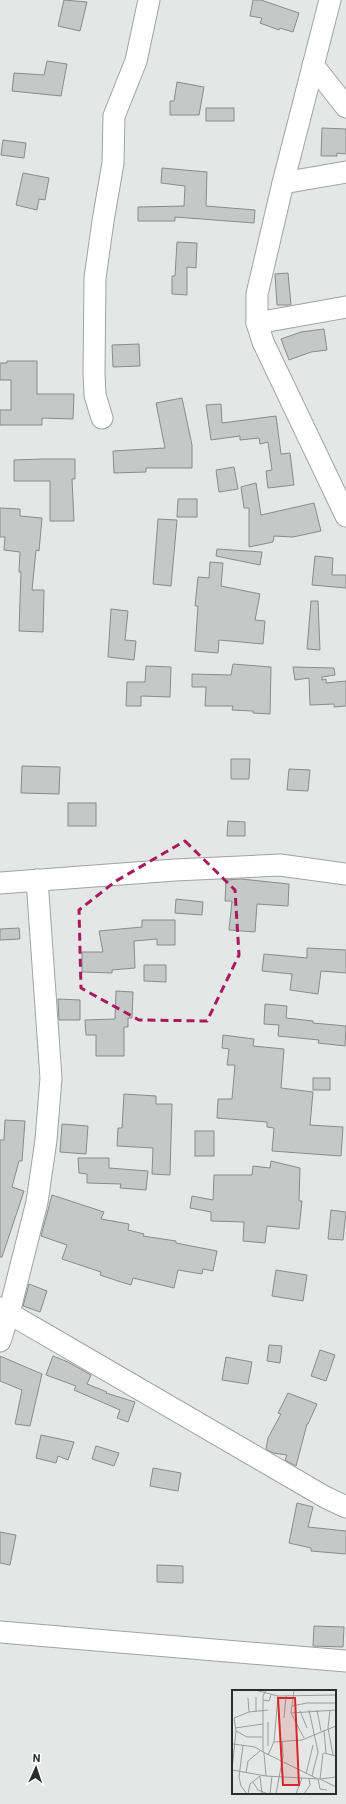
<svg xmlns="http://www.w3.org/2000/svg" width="346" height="1804" font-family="Roboto,sans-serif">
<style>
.building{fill:#c5c8c6;stroke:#898c8a}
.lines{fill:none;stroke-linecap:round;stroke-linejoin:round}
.minor-casing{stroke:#a0a3a1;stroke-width:23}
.minor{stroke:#fff;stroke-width:21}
.marked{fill:none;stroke:#a71a5d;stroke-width:3;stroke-dasharray:8 5;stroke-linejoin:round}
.inset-road{fill:none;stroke:#9a9d9c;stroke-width:1}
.view{fill:#d62828;fill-opacity:0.15;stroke:#d62828;stroke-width:2}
.inset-edge{fill:none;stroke:#2c2e2d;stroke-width:2}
</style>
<rect width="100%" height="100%" fill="#e4e7e6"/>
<g class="building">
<polygon points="64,0 87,2 80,31 58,26"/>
<polygon points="253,0 261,0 299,13 293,32 280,28 279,30 260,23 262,18 250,16"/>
<polygon points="47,61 67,64 61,96 12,91 14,73 44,75"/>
<polygon points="177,82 204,87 199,115 170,115 170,101 174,101"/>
<rect x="206" y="108" width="28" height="13"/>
<polygon points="322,128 346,129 346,154 337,153 337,156 321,156"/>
<polygon points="3,140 26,143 24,158 1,155"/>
<polygon points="162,168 207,172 206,206 255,210 254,223 175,217 175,221 138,221 138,207 184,206 185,186 161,183"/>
<polygon points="23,173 49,178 45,200 39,199 37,210 16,205"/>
<polygon points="177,242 197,243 196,268 187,267 187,295 172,294 172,276 175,276"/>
<polygon points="288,273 291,305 277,305 275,274"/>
<polygon points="324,329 327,350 311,352 289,360 281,339 301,332"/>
<polygon points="139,344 140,366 113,367 112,345"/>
<polygon points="7,361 37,361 37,394 74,394 73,419 42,418 42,425 0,425 0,410 11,410 11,380 0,380 0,363 7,363"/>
<polygon points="182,398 192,445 192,468 146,468 146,472 114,473 113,451 165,448 156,403"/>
<polygon points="221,404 222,423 276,416 281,454 290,453 294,485 268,488 266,471 272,470 268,442 260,444 259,438 240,440 240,436 211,440 206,405"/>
<polygon points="43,459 75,459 75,479 72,479 74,521 50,521 50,481 14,481 14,460"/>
<polygon points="234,467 238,489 219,492 216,470"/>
<polygon points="256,483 261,515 314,503 321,531 293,537 274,536 273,542 249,547 249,508 244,508 241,487"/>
<polygon points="178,499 197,499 197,517 177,517"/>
<polygon points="0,508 20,509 20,516 42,518 39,551 36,550 32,590 44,590 43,632 19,631 21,572 19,572 20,552 4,550 5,537 0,537"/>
<polygon points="158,519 177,520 171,586 153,584"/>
<polygon points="217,549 262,552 260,565 216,556"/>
<polygon points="315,556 333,558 332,575 346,575 346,588 312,585"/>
<polygon points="210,562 223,563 221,586 260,594 255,620 265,621 263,644 219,640 218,653 195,651 198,606 195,606 198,577 209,578"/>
<polygon points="311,601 318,601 320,650 307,649"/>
<polygon points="111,609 128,611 125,640 136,641 134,660 108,657"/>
<polygon points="233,664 271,667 270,714 253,713 253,711 232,710 233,706 205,706 206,687 192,687 192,674 231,675"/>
<polygon points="146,666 171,667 170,697 141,696 141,706 126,706 127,682 145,682"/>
<polygon points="293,667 334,668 335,675 322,677 322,680 326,679 326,683 346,681 346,706 334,707 334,704 310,705 309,678 295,680"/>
<polygon points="231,759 250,759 249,779 231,779"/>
<polygon points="22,766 60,767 59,794 21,793"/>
<polygon points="289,769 310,770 308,791 287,790"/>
<rect x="68" y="803" width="28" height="23"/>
<polygon points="228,821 245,822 245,836 227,836"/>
<polygon points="241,879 289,884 288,906 257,904 255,932 229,930 232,901 225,901 226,880"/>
<polygon points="176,899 203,902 202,915 175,913"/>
<polygon points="142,920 175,920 175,945 157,945 157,939 134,941 135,968 112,970 112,973 82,972 82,952 103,952 99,931 142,927"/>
<polygon points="19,928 20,939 0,940 0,929"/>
<polygon points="307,948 346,950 346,973 321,971 318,994 290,990 292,974 262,971 264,954 307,958"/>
<polygon points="144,965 166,965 166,982 144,981"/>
<polygon points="116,991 133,992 132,1018 128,1018 128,1027 124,1027 124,1056 96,1056 96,1035 86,1035 85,1020 115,1019"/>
<polygon points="58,999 80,1000 80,1020 59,1020"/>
<polygon points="265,1004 287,1006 286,1018 313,1021 313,1023 346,1026 345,1046 318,1043 319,1040 278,1036 279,1025 264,1024"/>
<polygon points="223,1035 254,1039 253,1046 284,1049 281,1088 313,1092 310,1125 343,1127 341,1156 272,1151 274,1128 267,1127 267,1122 217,1118 218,1099 232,1099 235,1065 227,1065 229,1049 222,1048"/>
<rect x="313" y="1078" width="17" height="12"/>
<polygon points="124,1094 156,1096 156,1104 172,1104 170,1175 152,1174 153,1148 117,1146 118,1128 122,1128"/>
<polygon points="5,1120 25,1121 22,1161 19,1161 12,1187 24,1191 2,1257 0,1257 0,1140 4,1140"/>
<polygon points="62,1124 88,1126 86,1154 60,1152"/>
<rect x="195" y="1131" width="19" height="25"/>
<polygon points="78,1158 109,1158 109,1168 148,1171 146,1190 120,1188 121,1184 87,1183 87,1174 79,1173"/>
<polygon points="271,1161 300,1168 299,1201 302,1201 299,1229 267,1226 265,1243 243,1241 244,1222 211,1221 211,1212 190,1208 192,1196 213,1200 214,1175 252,1175 253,1166 270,1168"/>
<polygon points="52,1195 104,1212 101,1219 129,1224 128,1230 144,1234 143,1236 176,1241 176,1243 217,1251 213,1271 203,1269 202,1274 178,1270 174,1288 133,1278 131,1285 118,1281 100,1275 101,1272 62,1259 67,1245 41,1236"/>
<polygon points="331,1210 346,1212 343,1240 328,1239"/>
<polygon points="276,1270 307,1275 303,1301 272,1296"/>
<polygon points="29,1284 47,1291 40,1312 23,1306"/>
<polygon points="269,1345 282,1346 280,1363 267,1361"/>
<polygon points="320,1350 335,1355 326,1381 311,1376"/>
<polygon points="0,1356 42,1374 30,1426 15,1424 22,1390 0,1381"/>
<polygon points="53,1356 68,1362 91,1375 87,1384 107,1392 106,1393 135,1402 128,1422 117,1418 120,1410 74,1390 76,1386 46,1375"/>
<polygon points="226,1357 252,1362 248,1384 222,1380"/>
<polygon points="288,1393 317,1404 308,1424 307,1424 296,1466 285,1460 287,1455 273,1453 266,1449 268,1438 281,1414 278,1413"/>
<polygon points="41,1435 74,1442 68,1460 58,1456 56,1463 36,1458"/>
<polygon points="96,1446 119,1453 114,1466 92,1459"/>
<polygon points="153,1468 181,1473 178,1491 150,1486"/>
<polygon points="297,1503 313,1507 308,1527 346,1531 346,1554 311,1551 311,1548 289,1543"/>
<polygon points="0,1532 16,1535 10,1565 0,1563"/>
<polygon points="157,1565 183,1566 183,1583 157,1582"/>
<polygon points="314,1626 344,1627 343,1647 313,1646"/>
</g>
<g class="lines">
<defs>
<g id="minor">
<polyline points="330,0 283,183 257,294 257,323 263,342 346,516"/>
<polyline points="313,65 346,107"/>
<polyline points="283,183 346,172"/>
<polyline points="257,323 346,307"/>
<polyline points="102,418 95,395 94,373 95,278 103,221 113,163 114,116 136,61 149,0"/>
<polyline points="0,883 175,870 280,865 346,874"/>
<polyline points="0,1308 325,1497 346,1507"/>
<polyline points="0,1341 9,1313 37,1202 46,1140 51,1078 37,880"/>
<polyline points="0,1632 346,1661"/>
</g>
</defs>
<use href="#minor" class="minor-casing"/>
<use href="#minor" class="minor"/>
</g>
<path class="marked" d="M185 841 235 890 239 955 207 1021 139 1020 81 988 79 910 116 881Z"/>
<g transform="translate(232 1690)">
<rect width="104" height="104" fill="#e4e7e6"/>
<path class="inset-road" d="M23 0 46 6 104 5M34 0 31 6V62L86 89M62 0 59 23 72 48M24 7V22M16 8 17 22M31 10 37 11 39 5M60 16 75 13H104M77 20 86 62 80 86M85 20 89 41M98 20 96 38 101 65M68 21 75 38M59 23 104 20M52 28 54 6M3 38 31 34M92 40 94 63M4 41 15 47H30M42 52 46 6M1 54 23 57 31 62M11 55 7 87 9 96 15 104M36 56V32M32 63 34 86M92 63 104 66M36 65 42 52 70 50 104 36M0 80 34 86 88 89 104 87M0 80 4 41 2 28 17 22 36 20M14 83 16 71 28 61M74 84 81 55M28 86 30 104M86 89 88 99 95 100M88 89 91 63M88 89 104 97M21 92 26 100 36 104M16 104 18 94 28 86M38 104 40 86M44 104 51 66 50 51M64 104 70 88M72 104 78 95 77 88"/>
<path class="view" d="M46 8H63L67 95H51Z"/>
<rect width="104" height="104" class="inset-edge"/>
</g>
<g transform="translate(36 1768) rotate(3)" stroke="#ffffff" stroke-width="3" paint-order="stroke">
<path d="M0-3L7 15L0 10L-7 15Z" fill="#2c2e2d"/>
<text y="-6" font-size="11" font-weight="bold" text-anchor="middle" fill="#2c2e2d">N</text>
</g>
</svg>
